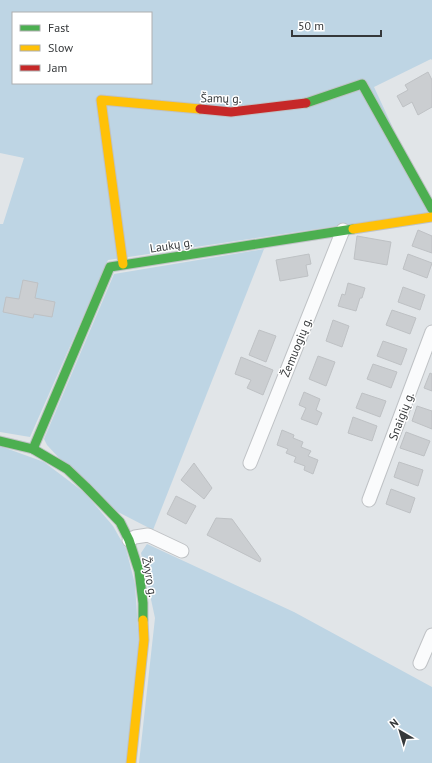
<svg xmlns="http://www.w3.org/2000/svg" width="432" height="763" font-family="'PT Sans',sans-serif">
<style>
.grass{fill:#bed5e4;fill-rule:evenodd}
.building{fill:#cbced1;stroke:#bec1c4}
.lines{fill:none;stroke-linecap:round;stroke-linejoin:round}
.street-casing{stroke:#bfc2c5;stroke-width:15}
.fast-casing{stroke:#bfc2c5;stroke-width:11}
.slow-casing{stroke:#bfc2c5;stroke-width:11}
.jam-casing{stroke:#bfc2c5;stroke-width:11}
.street{stroke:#fafbfc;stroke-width:13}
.fast{stroke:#4caf50;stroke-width:9}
.slow{stroke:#ffc107;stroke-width:9}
.jam{stroke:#c62828;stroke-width:9}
.labels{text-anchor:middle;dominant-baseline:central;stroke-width:3;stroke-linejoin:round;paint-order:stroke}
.street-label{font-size:12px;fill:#35383a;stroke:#fff}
</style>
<rect width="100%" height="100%" fill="#e1e5e8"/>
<g class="grass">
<path d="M0 0H432V60L431 59 374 87 432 212 108 260 30 437 0 432V224H3L24 158 0 153ZM13 13H151V83H13Z"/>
<polygon points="264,249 153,530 118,512 59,458 47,445 44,439 114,274"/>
<polygon points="0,446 44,462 85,493 113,526 126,549 135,584 139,646 128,763 0,763"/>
<polygon points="147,544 294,612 432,687 432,763 139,763 155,618 141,553"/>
</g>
<g class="building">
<polygon points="428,72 432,80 432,107 418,115 412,102 403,107 397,96 408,90 405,85"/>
<polygon points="418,230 432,236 432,253 412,246"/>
<polygon points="357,236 391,242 387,265 354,259"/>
<polygon points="309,254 311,264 306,265 308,276 280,281 276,260"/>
<polygon points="408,254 432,263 427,278 403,269"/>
<polygon points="23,280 38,283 35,298 55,302 52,317 34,314 33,318 3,312 6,297 19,299"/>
<polygon points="348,283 365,288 362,298 360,298 356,311 338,306 342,294 345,295"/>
<polygon points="403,287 425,295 420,310 398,302"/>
<polygon points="392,310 416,318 410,334 386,325"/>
<polygon points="333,320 349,326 342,347 326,341"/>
<polygon points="259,330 276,336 266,362 249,355"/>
<polygon points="383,341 407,349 401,365 377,356"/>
<polygon points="318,356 335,362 326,386 309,379"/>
<polygon points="241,357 273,370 263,395 247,388 251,380 235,374"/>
<polygon points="373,364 397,372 391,388 367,379"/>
<polygon points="430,373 432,374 432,391 424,388"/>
<polygon points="304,392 320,399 316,410 322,413 317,425 301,419 306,408 299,405"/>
<polygon points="362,393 386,401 380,417 356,408"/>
<polygon points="417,406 432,411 432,429 412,421"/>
<polygon points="353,417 377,426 372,441 348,433"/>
<polygon points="282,430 294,435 293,438 303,442 301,447 311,451 308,456 318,460 313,474 304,470 305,466 294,462 296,457 286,453 288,449 277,445"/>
<polygon points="406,432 430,441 424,456 400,448"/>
<polygon points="399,462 423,470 418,486 394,477"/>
<polygon points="194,463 212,488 204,499 181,480"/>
<polygon points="391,489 415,498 410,513 386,504"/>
<polygon points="176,496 196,506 186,524 167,514"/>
<polygon points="216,518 232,519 261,559 260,562 207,535"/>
</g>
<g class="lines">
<defs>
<g id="street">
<polyline points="250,463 343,230"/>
<polyline points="369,500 432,332"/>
<polyline points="129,540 135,537 148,535 182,551"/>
<polyline points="420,663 432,635"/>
</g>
<g id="fast">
<polyline points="306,103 362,84 432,209"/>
<polyline points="0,441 33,449 67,469 86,487 120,522 129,540 139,571 143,603 143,620"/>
<polyline points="33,449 110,267 353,229"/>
</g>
<g id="slow">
<polyline points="353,229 432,217"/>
<polyline points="123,264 101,100 200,109"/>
<polyline points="131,763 144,640 143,620"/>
</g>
<polyline id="jam" points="200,109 231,112 306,103"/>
</defs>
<use href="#street" class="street-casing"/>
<use href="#fast" class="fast-casing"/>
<use href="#slow" class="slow-casing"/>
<use href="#jam" class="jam-casing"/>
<use href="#street" class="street"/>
<use href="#fast" class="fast"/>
<use href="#slow" class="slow"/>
<use href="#jam" class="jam"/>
</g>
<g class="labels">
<g class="street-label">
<text transform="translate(221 98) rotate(1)">Šamų g.</text>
<text transform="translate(171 245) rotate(-9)">Laukų g.</text>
<text transform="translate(296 347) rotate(-68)">Žemuogių g.</text>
<text transform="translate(401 416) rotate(-69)">Snaigių g.</text>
<text transform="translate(150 577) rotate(80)">Žvyro g.</text>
</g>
</g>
<rect x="12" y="12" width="140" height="72" fill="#ffffff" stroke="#aeafb0"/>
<rect x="20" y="25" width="20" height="6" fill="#4caf50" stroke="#aeafb0"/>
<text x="48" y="32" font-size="12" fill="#35383a">Fast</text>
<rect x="20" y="45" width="20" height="6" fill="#ffc107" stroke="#aeafb0"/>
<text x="48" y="52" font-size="12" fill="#35383a">Slow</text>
<rect x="20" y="65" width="20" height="6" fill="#c62828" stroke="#aeafb0"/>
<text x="48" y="72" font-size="12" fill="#35383a">Jam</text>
<g transform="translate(400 731) rotate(322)" stroke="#ffffff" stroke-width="3" paint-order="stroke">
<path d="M0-3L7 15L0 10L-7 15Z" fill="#35383a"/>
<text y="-6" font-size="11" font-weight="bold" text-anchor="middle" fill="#35383a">N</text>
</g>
<path d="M292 30v6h89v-6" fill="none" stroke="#35383a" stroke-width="2"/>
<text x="298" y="30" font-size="12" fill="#35383a" stroke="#ffffff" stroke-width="3" paint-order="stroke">50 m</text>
</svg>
